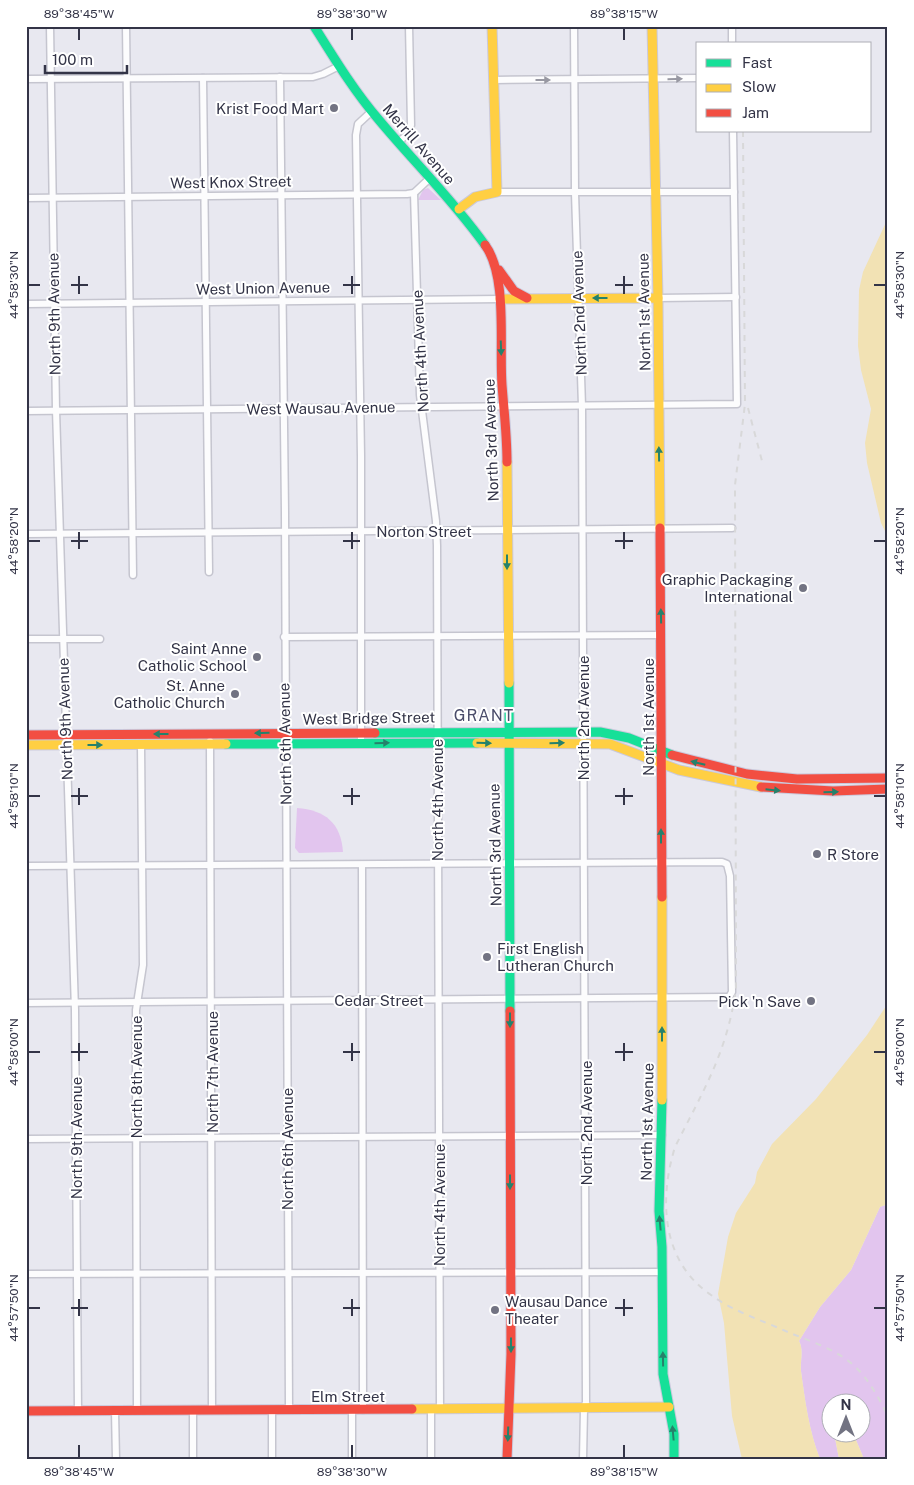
<svg xmlns="http://www.w3.org/2000/svg" width="914" height="1485" font-family="'Public Sans',sans-serif">
<style>
.green{fill:#e2c5ee}
.water{fill:#f2e2b4}
.lines{fill:none;stroke-linecap:round;stroke-linejoin:round}
.street-casing{stroke:#c5c5cf;stroke-width:9}
.fast-casing{stroke:#cac9dc;stroke-width:11}
.slow-casing{stroke:#cac9dc;stroke-width:11}
.jam-casing{stroke:#cac9dc;stroke-width:11}
.street{stroke:#fcfcfd;stroke-width:6}
.fast{stroke:#16e098;stroke-width:9}
.slow{stroke:#ffcf43;stroke-width:9}
.jam{stroke:#f24e42;stroke-width:9}
.rail{stroke:#d8d8d9;stroke-width:2;stroke-dasharray:6 6;stroke-linecap:butt}
.oneway{fill:#9898a2}
.oneway2{fill:#26816b}
.ticks{fill:none;stroke:#333447;stroke-width:2}
.poi-dot{fill:#727382;stroke:#fff;stroke-width:2}
.labels{text-anchor:middle;dominant-baseline:central;stroke-width:4;stroke-linejoin:round;paint-order:stroke}
.poi-label{font-size:15px;fill:#333447;stroke:#fff;text-anchor:end}
.street-label{font-size:15px;fill:#333447;stroke:#fff}
.neighbourhood-label{font-size:16px;letter-spacing:1px;fill:#4a4c6a;stroke:#fff}
.neatline{fill:none;stroke:#333447;stroke-width:2}
.ticks-label{font-size:12px;text-anchor:middle;fill:#333447}
</style>
<rect width="100%" height="100%" fill="#e8e8f0"/>
<g class="green">
<polygon points="428,188 441,200 418,200 423,190"/>
<path d="M297 808C325 810 341 823 343 852L299 853 295 848Z"/>
<path d="M888 1204V1459H864L853 1433 862 1432V1402H832V1432L834 1433 839 1459H820C809 1431 805 1401 801 1371 800 1361 804 1350 799 1341L820 1307 851 1270 880 1207Z"/>
</g>
<g class="water">
<polygon points="888,218 888,537 881,523 867,463 865,443 871,409 861,370 858,346 859,290 863,272"/>
<path d="M888 1003V1204L880 1207 851 1270 820 1307 799 1341C804 1350 800 1361 801 1371 805 1400 809 1431 820 1459H742L732 1416 724 1323 718 1294 728 1237 736 1213 755 1183 757 1172 772 1144 816 1099 867 1035Z"/>
<polygon points="834,1433 853,1433 864,1459 839,1459"/>
</g>
<g class="lines">
<defs>
<g id="street">
<polyline points="50,26 56,410 75,1010 78,1411"/>
<polyline points="126,26 133,575"/>
<polyline points="574,26 575,193 582,406 586,1402 584,1409 583,1459"/>
<polyline points="732,26 732,44"/>
<polyline points="280,77 285,513 289,1410"/>
<polyline points="203,78 209,572"/>
<polyline points="26,79 313,77 323,74 339,66"/>
<polyline points="495,80 698,78"/>
<polyline points="398,142 407,135 411,125 409,26"/>
<polyline points="497,192 734,192"/>
<polyline points="414,193 420,395 436,521 437,546 440,1409"/>
<polyline points="26,198 407,194 414,193 430,178"/>
<polyline points="658,298 736,297"/>
<polyline points="26,304 500,299"/>
<polyline points="26,411 737,404 733,131"/>
<polyline points="26,534 732,528"/>
<polyline points="284,637 661,635"/>
<polyline points="26,639 100,639"/>
<polyline points="210,741 212,1410"/>
<polyline points="361,743 361,456 356,135 358,124 372,111"/>
<polyline points="362,865 363,1410"/>
<polyline points="26,866 722,862 727,864 730,876 732,992 729,997 724,997 26,1003"/>
<polyline points="26,1139 662,1135"/>
<polyline points="26,1274 662,1272"/>
<polyline points="431,1409 431,1459"/>
<polyline points="137,1410 136,1064 136,1010 143,965 141,745"/>
<polyline points="193,1410 193,1459"/>
<polyline points="272,1410 272,1459"/>
<polyline points="115,1411 116,1459"/>
<polyline points="352,1459 352,1410"/>
</g>
<g id="fast">
<path d="M314 26C334 58 354 91 379 120 414 162 453 200 485 245"/>
<polyline points="509,683 510,1011"/>
<polyline points="375,733 600,732 629,738 672,755"/>
<polyline points="226,744 477,743"/>
<polyline points="662,1100 659,1211 662,1247 663,1374 674,1434 674,1459"/>
</g>
<g id="slow">
<polyline points="652,26 658,298"/>
<polyline points="459,209 475,197 497,192 492,26"/>
<polyline points="500,299 658,298 660,528"/>
<polyline points="507,462 509,683"/>
<polyline points="477,743 610,744 679,770 761,787"/>
<polyline points="26,745 226,744"/>
<polyline points="662,897 662,1100"/>
<polyline points="412,1409 669,1407"/>
</g>
<g id="jam">
<path d="M485 245C508 276 499 345 502 385 504 411 507 436 507 462"/>
<polyline points="499,270 514,291 527,298"/>
<polyline points="660,528 662,897"/>
<polyline points="26,735 375,733"/>
<polyline points="672,755 747,774 797,779 888,778"/>
<polyline points="761,787 833,791 888,789"/>
<polyline points="26,1411 412,1409"/>
<polyline points="507,1459 511,1354 510,1011"/>
</g>
</defs>
<use href="#street" class="street-casing"/>
<use href="#fast" class="fast-casing"/>
<use href="#slow" class="slow-casing"/>
<use href="#jam" class="jam-casing"/>
<use href="#street" class="street"/>
<use href="#fast" class="fast"/>
<use href="#slow" class="slow"/>
<use href="#jam" class="jam"/>
<g class="rail">
<path d="M743 131 745 404 735 485 736 989C727 1053 703 1091 675 1147 659 1199 661 1261 711 1295 734 1312 764 1321 790 1333 810 1341 834 1349 851 1363 868 1377 878 1397 888 1416"/>
<polyline points="748,408 762,461"/>
</g>
</g>
<defs><path id="oneway-solid" d="M-6-.8H1V-3.2L6.5 0L1 3.2V.8H-6Z" transform="scale(1.25)"/></defs>
<g class="oneway">
<use href="#oneway-solid" transform="translate(675 79) rotate(-1)"/>
<use href="#oneway-solid" transform="translate(543 80)"/>
</g>
<g class="oneway2">
<use href="#oneway-solid" transform="translate(600 298) rotate(-180)"/>
<use href="#oneway-solid" transform="translate(501 348) rotate(88)"/>
<use href="#oneway-solid" transform="translate(659 454) rotate(-91)"/>
<use href="#oneway-solid" transform="translate(507 562) rotate(90)"/>
<use href="#oneway-solid" transform="translate(661 616) rotate(-91)"/>
<use href="#oneway-solid" transform="translate(262 733) rotate(179)"/>
<use href="#oneway-solid" transform="translate(161 734) rotate(180)"/>
<use href="#oneway-solid" transform="translate(382 743) rotate(-1)"/>
<use href="#oneway-solid" transform="translate(484 743) rotate(1)"/>
<use href="#oneway-solid" transform="translate(557 743) rotate(-1)"/>
<use href="#oneway-solid" transform="translate(95 745)"/>
<use href="#oneway-solid" transform="translate(698 763) rotate(-166)"/>
<use href="#oneway-solid" transform="translate(773 790) rotate(6)"/>
<use href="#oneway-solid" transform="translate(831 792) rotate(-1)"/>
<use href="#oneway-solid" transform="translate(661 836) rotate(-90)"/>
<use href="#oneway-solid" transform="translate(510 1020) rotate(90)"/>
<use href="#oneway-solid" transform="translate(662 1034) rotate(-90)"/>
<use href="#oneway-solid" transform="translate(510 1182) rotate(90)"/>
<use href="#oneway-solid" transform="translate(660 1223) rotate(-95)"/>
<use href="#oneway-solid" transform="translate(511 1345) rotate(90)"/>
<use href="#oneway-solid" transform="translate(663 1359) rotate(-91)"/>
<use href="#oneway-solid" transform="translate(673 1433) rotate(-95)"/>
<use href="#oneway-solid" transform="translate(508 1434) rotate(92)"/>
</g>
<path class="ticks" d="M79 28V40M352 28V40M624 28V40M79 276V294M352 276V294M624 276V294M28 285H40M71 285H88M343 285H360M615 285H633M874 285H886M79 532V549M352 532V549M624 532V549M28 541H40M71 541H88M343 541H360M615 541H633M874 541H886M79 788V805M352 788V805M624 788V805M28 796H40M71 796H88M343 796H360M615 796H633M874 796H886M79 1043V1061M352 1043V1061M624 1043V1061M28 1052H40M71 1052H88M343 1052H360M615 1052H633M874 1052H886M79 1299V1316M352 1299V1316M624 1299V1316M28 1308H40M71 1308H88M343 1308H360M615 1308H633M874 1308H886M79 1445V1458M352 1445V1458M624 1445V1458"/>
<g class="poi-dot">
<circle cx="334" cy="108" r="5"/>
<circle cx="803" cy="588" r="5"/>
<circle cx="257" cy="657" r="5"/>
<circle cx="235" cy="694" r="5"/>
<circle cx="817" cy="854" r="5"/>
<circle cx="487" cy="957" r="5"/>
<circle cx="811" cy="1001" r="5"/>
<circle cx="495" cy="1310" r="5"/>
</g>
<g class="labels">
<g class="poi-label">
<text x="324" y="108">Krist Food Mart</text>
<text x="793" y="579">Graphic Packaging<tspan x="793" dy="17">International</tspan></text>
<text x="247" y="648">Saint Anne<tspan x="247" dy="17">Catholic School</tspan></text>
<text x="225" y="685">St. Anne<tspan x="225" dy="17">Catholic Church</tspan></text>
<text x="827" y="854" text-anchor="start">R Store</text>
<text x="497" y="948" text-anchor="start">First English<tspan x="497" dy="17">Lutheran Church</tspan></text>
<text x="801" y="1001">Pick 'n Save</text>
<text x="505" y="1301" text-anchor="start">Wausau Dance<tspan x="505" dy="17">Theater</tspan></text>
</g>
<g class="street-label">
<text transform="translate(419 144) rotate(49)">Merrill Avenue</text>
<text transform="translate(231 182) rotate(-1)">West Knox Street</text>
<text transform="translate(263 288) rotate(-1)">West Union Avenue</text>
<text transform="translate(644 312) rotate(-91)">North 1st Avenue</text>
<text transform="translate(579 313) rotate(-92)">North 2nd Avenue</text>
<text transform="translate(54 314) rotate(-91)">North 9th Avenue</text>
<text transform="translate(420 351) rotate(-93)">North 4th Avenue</text>
<text transform="translate(321 408) rotate(-1)">West Wausau Avenue</text>
<text transform="translate(491 440) rotate(-92)">North 3rd Avenue</text>
<text x="424" y="531">Norton Street</text>
<text transform="translate(648 717) rotate(-90)">North 1st Avenue</text>
<text transform="translate(369 718) rotate(-1)">West Bridge Street</text>
<text transform="translate(583 718) rotate(-90)">North 2nd Avenue</text>
<text transform="translate(65 719) rotate(-92)">North 9th Avenue</text>
<text transform="translate(285 744) rotate(-91)">North 6th Avenue</text>
<text transform="translate(437 800) rotate(-90)">North 4th Avenue</text>
<text transform="translate(495 845) rotate(-91)">North 3rd Avenue</text>
<text x="379" y="1000">Cedar Street</text>
<text transform="translate(212 1072) rotate(-90)">North 7th Avenue</text>
<text transform="translate(136 1077) rotate(-90)">North 8th Avenue</text>
<text transform="translate(647 1122) rotate(-89)">North 1st Avenue</text>
<text transform="translate(586 1123) rotate(-90)">North 2nd Avenue</text>
<text transform="translate(76 1138) rotate(-90)">North 9th Avenue</text>
<text transform="translate(287 1149) rotate(-90)">North 6th Avenue</text>
<text transform="translate(439 1205) rotate(-90)">North 4th Avenue</text>
<text x="348" y="1396">Elm Street</text>
</g>
<g class="neighbourhood-label">
<text x="484" y="715">GRANT</text>
</g>
</g>
<rect width="914" height="1485" fill="none" stroke="#ffffff" stroke-width="55"/>
<rect x="696" y="42" width="175" height="90" fill="#ffffff" stroke="#adaeb5"/>
<rect x="706" y="59" width="25" height="8" fill="#16e098" stroke="#adaeb5"/>
<text x="742" y="68" font-size="15" fill="#333447">Fast</text>
<rect x="706" y="84" width="25" height="8" fill="#ffcf43" stroke="#adaeb5"/>
<text x="742" y="92" font-size="15" fill="#333447">Slow</text>
<rect x="706" y="109" width="25" height="8" fill="#f24e42" stroke="#adaeb5"/>
<text x="742" y="118" font-size="15" fill="#333447">Jam</text>
<g transform="translate(846 1418)"><circle r="24" fill="#ffffff" stroke="#adaeb5"/>
<path d="M0-4L9 19L0 12L-9 19Z" fill="#727382"/>
<text y="-8" font-size="14" font-weight="bold" text-anchor="middle" fill="#333447">N</text>
</g>
<path d="M45 65v8h82v-8" fill="none" stroke="#333447" stroke-width="2.5"/>
<text x="52" y="65" font-size="15" fill="#333447" stroke="#ffffff" stroke-width="4" paint-order="stroke">100 m</text>
<rect x="28" y="28" width="858" height="1430" class="neatline"/>
<g class="ticks-label">
<text x="79" y="18">89°38'45"W</text>
<text x="352" y="18">89°38'30"W</text>
<text x="624" y="18">89°38'15"W</text>
<text transform="translate(14 285) rotate(-90)" y="4">44°58'30"N</text>
<text transform="translate(900 285) rotate(-90)" y="4">44°58'30"N</text>
<text transform="translate(14 541) rotate(-90)" y="4">44°58'20"N</text>
<text transform="translate(900 541) rotate(-90)" y="4">44°58'20"N</text>
<text transform="translate(14 796) rotate(-90)" y="4">44°58'10"N</text>
<text transform="translate(900 796) rotate(-90)" y="4">44°58'10"N</text>
<text transform="translate(14 1052) rotate(-90)" y="4">44°58'00"N</text>
<text transform="translate(900 1052) rotate(-90)" y="4">44°58'00"N</text>
<text transform="translate(14 1308) rotate(-90)" y="4">44°57'50"N</text>
<text transform="translate(900 1308) rotate(-90)" y="4">44°57'50"N</text>
<text x="79" y="1476">89°38'45"W</text>
<text x="352" y="1476">89°38'30"W</text>
<text x="624" y="1476">89°38'15"W</text>
</g>
</svg>
